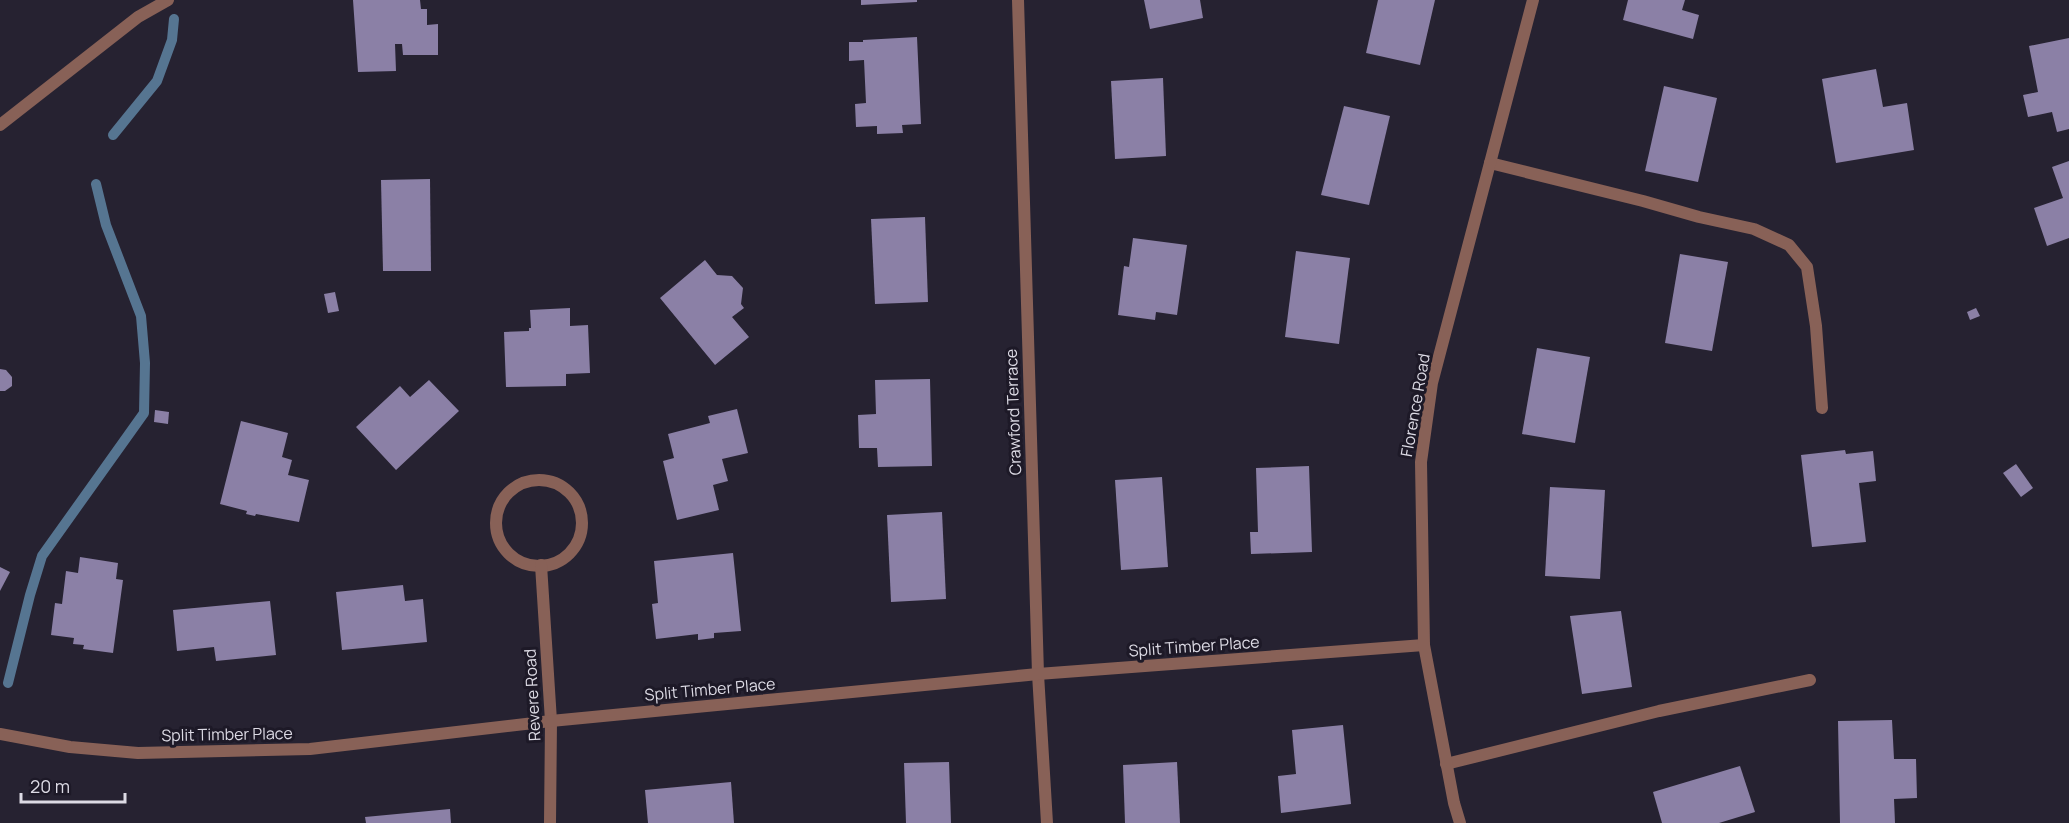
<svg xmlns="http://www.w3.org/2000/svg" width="2069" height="823" font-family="Manrope,sans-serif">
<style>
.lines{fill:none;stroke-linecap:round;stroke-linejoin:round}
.stream{stroke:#567591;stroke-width:10}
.building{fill:#8b80a6}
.lane{stroke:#886157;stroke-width:12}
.street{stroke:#886157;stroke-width:12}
.labels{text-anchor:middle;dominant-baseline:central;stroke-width:6;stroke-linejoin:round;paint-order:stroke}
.street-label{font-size:16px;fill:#dcdae4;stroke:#1d1927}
</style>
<rect width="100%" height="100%" fill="#262231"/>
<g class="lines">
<g class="stream">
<polyline points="113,135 157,81 172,40 174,19"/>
<polyline points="8,683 30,595 42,556 144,413 145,363 141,316 106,225 96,184"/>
</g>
</g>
<g class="building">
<polygon points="353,0 420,0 421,9 427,9 427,25 438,24 438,55 403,55 402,44 395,44 396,71 358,72"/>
<polygon points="861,0 917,0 917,2 861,5"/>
<polygon points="1144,0 1200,0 1203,18 1150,29"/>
<polygon points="1378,0 1435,0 1420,65 1366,53"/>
<polygon points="1628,0 1685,0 1682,10 1699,15 1693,39 1623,20"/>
<polygon points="917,37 921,124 902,125 903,133 877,134 877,126 856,127 855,104 866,103 864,60 849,61 849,42 863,42 863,40"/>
<polygon points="2069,38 2069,129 2057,132 2052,112 2028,117 2023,95 2038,92 2029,46"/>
<polygon points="1876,69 1883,107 1907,103 1914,150 1836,163 1822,79"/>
<polygon points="1163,78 1166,156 1115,159 1111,81"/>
<polygon points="1664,86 1717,98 1698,182 1645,171"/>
<polygon points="1344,106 1390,116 1369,205 1321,195"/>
<polygon points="2069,161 2069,238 2047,246 2034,208 2063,198 2052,167"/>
<polygon points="430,179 431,271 383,271 381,180"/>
<polygon points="925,217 928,302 875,304 871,219"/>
<polygon points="1133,238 1187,245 1177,315 1156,312 1155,320 1118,315 1124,266 1129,267"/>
<polygon points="1296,251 1350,258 1339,344 1285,337"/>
<polygon points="1680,254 1728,262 1712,351 1665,343"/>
<polygon points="705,260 717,275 732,276 743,288 741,304 744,308 732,317 749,337 715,365 660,298"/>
<polygon points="335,292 339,311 328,313 324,294"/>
<polygon points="570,308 570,326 588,325 590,373 566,374 566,386 506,387 504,332 529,331 529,328 531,328 530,310"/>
<polygon points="1976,308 1980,316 1970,320 1967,312"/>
<polygon points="1537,348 1590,357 1575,443 1522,434"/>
<polygon points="0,369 6,370 12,377 12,386 5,391 0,391"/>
<polygon points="930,379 932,466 878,467 877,448 859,448 858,415 876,414 875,380"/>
<polygon points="429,380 459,411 396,470 356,427 400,386 410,397"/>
<polygon points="737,409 748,453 722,459 728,481 713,485 719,510 677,520 663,461 674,458 668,434 710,423 708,416"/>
<polygon points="155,410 169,412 168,424 154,422"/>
<polygon points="241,421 288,433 282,457 292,460 288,475 309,480 299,522 256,514 255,516 246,514 247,511 220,504"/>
<polygon points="1845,450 1846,454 1873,451 1876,481 1859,483 1866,542 1812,547 1801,455"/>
<polygon points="2016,464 2033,488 2021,497 2003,473"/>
<polygon points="1309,466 1312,552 1251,554 1250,532 1258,532 1256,468"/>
<polygon points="1162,477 1168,567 1121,570 1115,480"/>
<polygon points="1550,487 1605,490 1600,579 1545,576"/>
<polygon points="942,512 946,599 891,602 887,515"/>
<polygon points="733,553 741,631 714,633 714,638 698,640 698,634 656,639 652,604 658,603 654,561"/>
<polygon points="80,557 118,563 116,579 123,580 113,653 83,649 84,645 73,644 74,638 51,635 55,603 62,604 66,571 78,573"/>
<polygon points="0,567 10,572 0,591"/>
<polygon points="403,585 405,601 423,599 427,642 342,650 336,592"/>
<polygon points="270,601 276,655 216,661 214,647 177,651 173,610"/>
<polygon points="1621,611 1632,687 1582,694 1570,616"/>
<polygon points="1892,720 1894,759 1916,759 1917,798 1894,799 1895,823 1840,823 1838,721"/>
<polygon points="1343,725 1351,804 1281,813 1278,776 1296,774 1292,730"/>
<polygon points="949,762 951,823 906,823 904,763"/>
<polygon points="1177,762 1180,823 1125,823 1123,765"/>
<polygon points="1740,766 1755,812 1719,823 1662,823 1653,792"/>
<polygon points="731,782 734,823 648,823 645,790"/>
<polygon points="450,809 451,823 366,823 365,817"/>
</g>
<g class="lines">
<g class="lane">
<polyline points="0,125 138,17 168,0"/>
<polyline points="1490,163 1643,201 1699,217 1754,229 1789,245 1807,267 1816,326 1822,408"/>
<polyline points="1446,764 1659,711 1810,680"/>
</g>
<g class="street">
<polyline points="1018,0 1038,674 1047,823"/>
<circle cx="539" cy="523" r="43"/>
<polyline points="541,565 551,721 550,823"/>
<polyline points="0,734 70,747 138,753 310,749 551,721 1038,674 1424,645"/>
<polyline points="1460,823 1454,803 1424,645 1421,462 1432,383 1533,0"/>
</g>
</g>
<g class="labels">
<g class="street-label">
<text transform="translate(1415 405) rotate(-80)">Florence Road</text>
<text transform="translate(1013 412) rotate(-92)">Crawford Terrace</text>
<text transform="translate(1194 646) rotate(-4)">Split Timber Place</text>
<text transform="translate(710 689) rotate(-5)">Split Timber Place</text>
<text transform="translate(532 695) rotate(-93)">Revere Road</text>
<text transform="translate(227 734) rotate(-1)">Split Timber Place</text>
</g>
</g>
<path d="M21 793v9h104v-9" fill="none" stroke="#dcdae4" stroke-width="3"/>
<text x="30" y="793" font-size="18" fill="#dcdae4" stroke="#1d1927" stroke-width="4.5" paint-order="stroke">20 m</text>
</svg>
